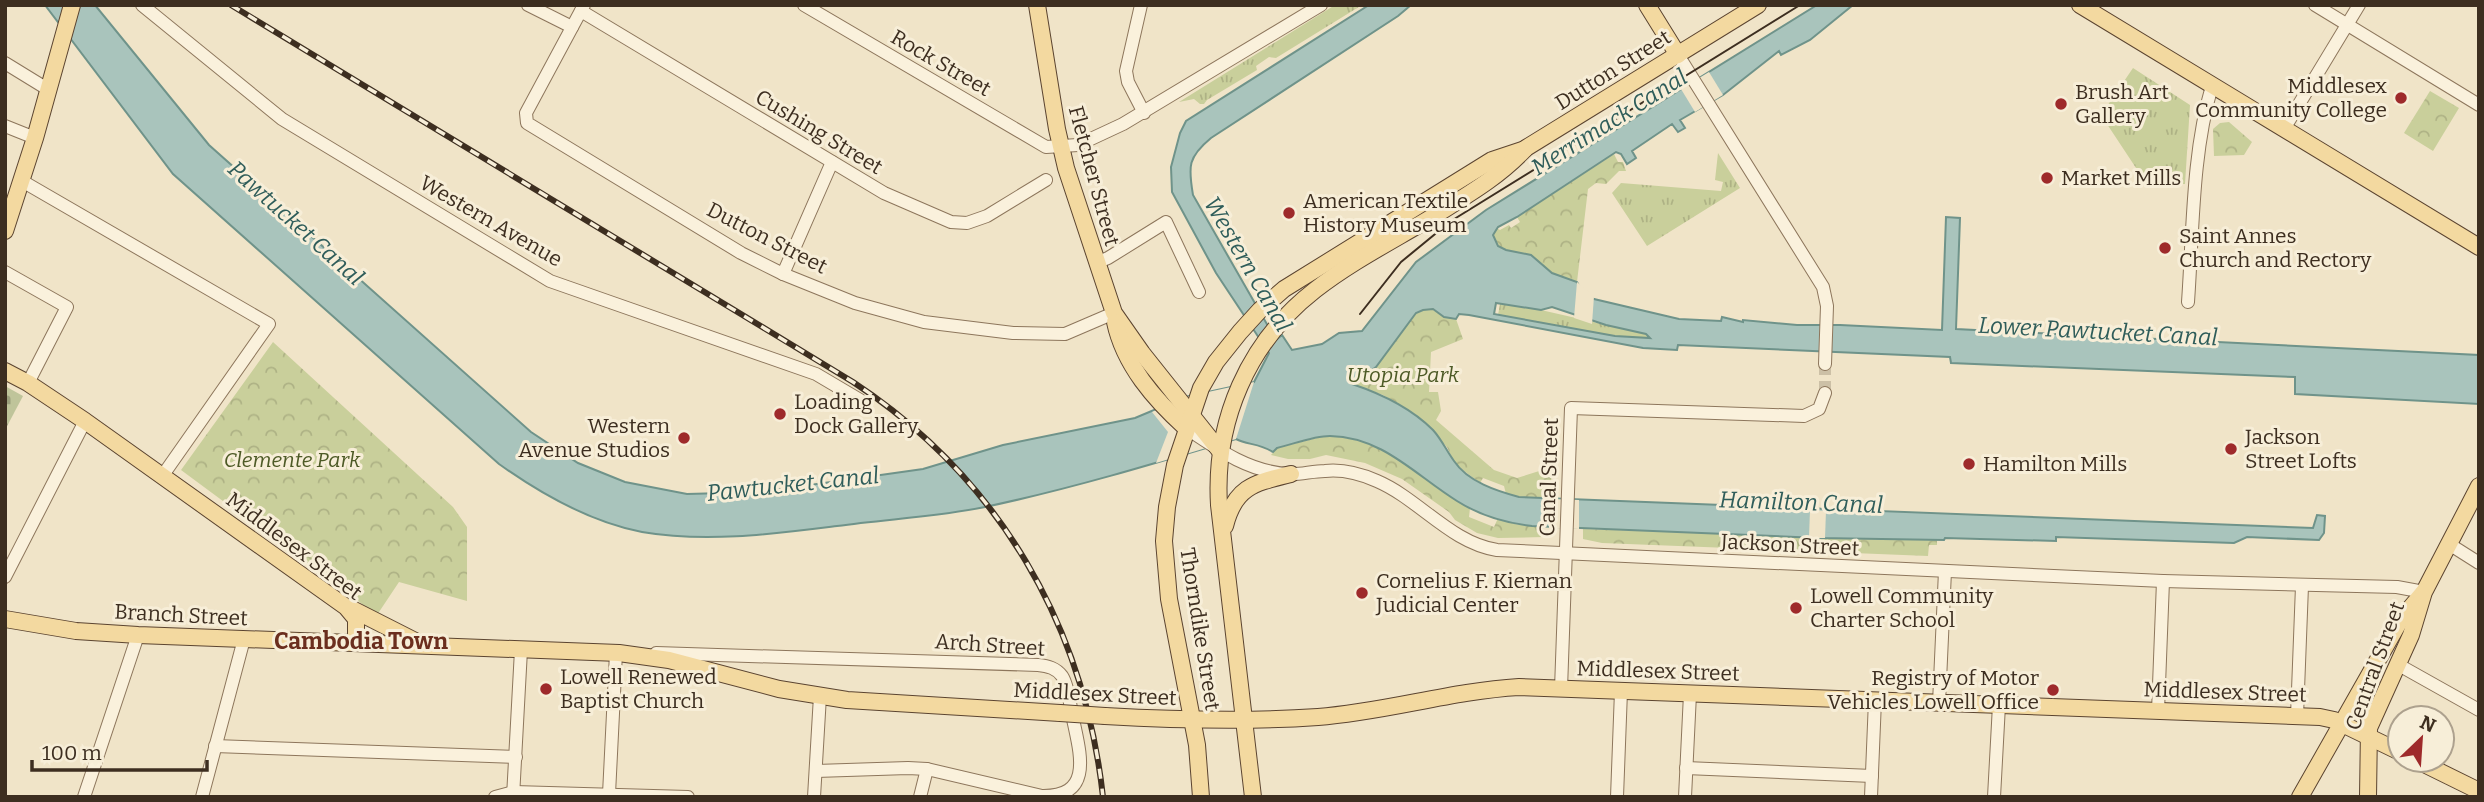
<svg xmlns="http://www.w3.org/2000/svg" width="2484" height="802" font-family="Bitter,serif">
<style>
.grass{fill:url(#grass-tufts)}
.cemetery{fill:url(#cemetery-stones)}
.park{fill:url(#park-crowns)}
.water{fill:#a9c4bc;stroke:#6f938a;stroke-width:2;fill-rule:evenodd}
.pier{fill:#f0e4c8}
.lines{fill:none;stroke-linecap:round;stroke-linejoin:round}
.minor-tunnel{stroke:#ccc0a6;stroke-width:12;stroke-dasharray:12 6;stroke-linecap:butt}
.minor-casing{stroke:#8d765c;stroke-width:14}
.major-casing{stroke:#5b4430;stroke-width:18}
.minor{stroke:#faf1dc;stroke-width:12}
.major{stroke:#f3d9a0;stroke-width:16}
.tram{stroke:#3d2e20;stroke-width:2}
.rail-casing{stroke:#3d2e20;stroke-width:6}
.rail{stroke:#f7eed8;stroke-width:3.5;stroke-dasharray:10;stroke-linecap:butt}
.major-bridge-casing{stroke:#5b4430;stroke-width:18;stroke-linecap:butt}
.major-bridge{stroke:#f3d9a0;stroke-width:16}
.poi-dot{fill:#9e2a2b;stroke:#f7eed8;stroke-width:2.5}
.labels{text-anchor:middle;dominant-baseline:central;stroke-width:6;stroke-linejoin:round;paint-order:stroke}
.street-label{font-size:21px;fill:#3d2e20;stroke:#f7eed8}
.poi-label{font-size:21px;fill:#3d2e20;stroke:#f7eed8;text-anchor:start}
.park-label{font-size:21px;font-style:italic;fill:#4d5a26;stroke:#f7eed8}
.water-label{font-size:23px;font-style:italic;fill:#2f5d5a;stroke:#f7eed8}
.neighbourhood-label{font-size:23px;font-weight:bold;fill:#6b2e1e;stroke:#f7eed8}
</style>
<defs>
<pattern id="grass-tufts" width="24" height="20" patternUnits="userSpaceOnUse" patternTransform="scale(1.75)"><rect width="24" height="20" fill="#c9cf9b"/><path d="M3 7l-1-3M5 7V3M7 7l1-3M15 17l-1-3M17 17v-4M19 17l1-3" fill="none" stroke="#aeb285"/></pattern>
<pattern id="cemetery-stones" width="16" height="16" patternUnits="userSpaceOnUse" patternTransform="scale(1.75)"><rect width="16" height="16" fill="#bfc49a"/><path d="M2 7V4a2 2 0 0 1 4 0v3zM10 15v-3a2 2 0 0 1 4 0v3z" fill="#9ca07d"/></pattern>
<pattern id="park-crowns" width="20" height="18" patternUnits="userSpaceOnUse" patternTransform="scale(1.75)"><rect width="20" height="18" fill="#c9cf9b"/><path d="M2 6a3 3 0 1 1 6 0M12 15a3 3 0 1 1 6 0" fill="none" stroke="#aeb285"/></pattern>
</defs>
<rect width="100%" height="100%" fill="#f0e4c8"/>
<g class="grass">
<polygon points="1335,5 1362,5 1276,58 1269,57 1256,66 1257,70 1207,100 1204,104 1200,104 1194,99 1179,102"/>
<polygon points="2133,68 2190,105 2185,184 2143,184 2138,171 2101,115"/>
<polygon points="1718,153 1740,188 1647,246 1612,193 1621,183 1721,191 1723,182 1715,180"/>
<polygon points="1500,304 1541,310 1646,334 1650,338 1615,336 1498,315"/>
</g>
<polygon class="cemetery" points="5,386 23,396 5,430"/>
<g class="park">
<polygon points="2430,91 2459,108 2433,151 2404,133"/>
<polygon points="2229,122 2252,142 2244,155 2214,156 2213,129 2220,123"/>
<polygon points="1614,154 1618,162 1623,162 1626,171 1619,171 1606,184 1596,183 1588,189 1577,282 1552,273 1531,255 1506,250 1499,246 1493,235 1496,228 1500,230 1509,225 1511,228 1520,222 1517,217"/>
<polygon points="1432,309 1444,317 1456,319 1463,339 1431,352 1429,392 1438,392 1441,411 1436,420 1494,470 1517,478 1552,467 1550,499 1528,499 1506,494 1504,486 1483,478 1480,483 1455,464 1447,447 1415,414 1383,395 1352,384 1376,367 1416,313 1423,310"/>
<polygon points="273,342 453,507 467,527 467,601 399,582 377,615 181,470"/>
<path d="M1325 436C1357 437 1386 447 1412 467 1431 481 1448 498 1470 508L1469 517 1494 527 1498 518 1515 524 1544 528V537L1498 538 1477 533 1455 520 1449 512 1402 479 1365 463 1326 455 1310 459H1288L1271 455 1277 448Z"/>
<polygon points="1583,529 1937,540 1937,545 1929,545 1928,556 1602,543 1583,539"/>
</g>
<path class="water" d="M45 5H95L209 145 531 432 578 463 625 482 687 494 761 492 923 469 1003 445 1135 418 1185 397 1254 382 1269 353 1216 273 1172 192 1171 167 1180 133 1186 121 1369 5H1411L1398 16 1211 138C1188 157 1188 166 1193 195L1276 340 1282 335 1292 350 1322 344 1339 333 1362 331 1416 262 1486 210 1817 5H1853L1810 40 1781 55 1779 51 1723 95 1680 120 1685 128 1678 132 1672 124 1632 151 1636 158 1627 164 1621 154 1616 152 1517 217 1498 227 1493 235 1498 246 1506 250 1531 255 1552 273 1577 282 1582 291 1594 299 1679 319 1721 321 1722 317 1743 322V320L1797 325H1840L1942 330 1946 217 1960 218 1956 329 2479 355V404L2295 394V377L1951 363 1950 357 1678 345 1677 350 1643 348 1469 315 1459 314 1456 319 1444 317 1433 309 1423 310 1416 313 1376 367 1352 384C1382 394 1410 407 1433 430 1442 440 1446 450 1454 461 1468 482 1497 491 1519 497L2313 528 2317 515 2325 516 2324 533 2319 540 2247 537 2234 543 2056 537V541L1945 538 1944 540 1819 538 1532 526C1505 523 1479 515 1457 501 1415 475 1383 437 1330 436 1313 436 1294 444 1277 448L1273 452C1259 443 1247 445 1236 439 1153 464 1070 489 985 507 937 517 886 519 837 526 773 534 706 543 642 532 590 522 541 494 499 464L173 174ZM1496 303 1541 310 1552 307 1606 325 1646 334 1650 338 1615 336 1494 314Z"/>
<g class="pier">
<polygon points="1709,72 1723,95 1695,112 1681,89"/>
<polygon points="1577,282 1594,296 1592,324 1574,318"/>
<polygon points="1254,382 1236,439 1156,463 1168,432 1152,412 1185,397"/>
<polygon points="1550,499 1579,500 1579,529 1549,528"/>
<polygon points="1810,510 1826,511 1825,538 1809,538"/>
</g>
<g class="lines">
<polyline class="minor-tunnel" points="1825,393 1825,364"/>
<defs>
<g id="minor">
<polyline points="142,5 282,119 550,281 816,374 860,400"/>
<polyline points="528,5 572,27"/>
<polyline points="584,5 526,113 527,123 741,253 783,274 855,303 924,322 1013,333 1065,334 1114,313"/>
<polyline points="804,5 1046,147 1078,145 1123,124 1321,5"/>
<polyline points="1141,5 1126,71 1128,82 1144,113"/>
<polyline points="2315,5 2479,105"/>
<polyline points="581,11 884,193 951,222 967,223 987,216 1046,180"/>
<polyline points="1678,55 1823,287 1827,306 1825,364"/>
<polyline points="5,63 49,90"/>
<polyline points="5,126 35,138"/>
<polyline points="2284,129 2359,5"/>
<polyline points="22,181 269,324 163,475"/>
<polyline points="1096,263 1108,258 1166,222 1199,292"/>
<polyline points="5,272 67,307 28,383"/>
<polyline points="783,274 832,162"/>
<path d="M2188 302C2193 232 2192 153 2212 86"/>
<path d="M1186 428C1217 449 1249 472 1288 474 1300 475 1312 471 1325 471 1343 469 1361 474 1377 481 1419 499 1451 543 1497 550L2163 581 2397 587 2424 592"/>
<polyline points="2449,544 2479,563"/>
<polyline points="5,577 85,421"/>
<path d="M656 653 1038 665C1048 666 1056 668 1062 676 1069 687 1070 706 1073 719 1080 753 1094 797 1042 796L927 769 908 768 816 771"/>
<polyline points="2397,664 2479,710"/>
<polyline points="1561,689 1571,408 1804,416 1819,409 1825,393"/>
<polyline points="1939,703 1945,571"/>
<polyline points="2158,711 2163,581"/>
<polyline points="2297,716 2302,586"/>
<polyline points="215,746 516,757"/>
<polyline points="1686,768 1872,776"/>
<polyline points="609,794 616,653"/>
<polyline points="84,797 138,635"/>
<polyline points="202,797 244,639"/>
<polyline points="495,797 514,792 688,797"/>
<polyline points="513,797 521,650"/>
<polyline points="814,797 820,696"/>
<polyline points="920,797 927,769"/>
<polyline points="1617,797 1621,691"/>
<polyline points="1685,797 1690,694"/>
<polyline points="1871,797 1875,700"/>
<polyline points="1994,797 1999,705"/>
</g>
<g id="major">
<polyline points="1037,5 1057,129 1066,168 1114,313 1142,353 1220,451"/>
<polyline points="1647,5 1678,55"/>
<polyline points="2080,5 2479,247"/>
<polyline points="5,231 35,138 72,5"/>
<path d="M1115 322C1124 365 1155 400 1186 428"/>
<polyline points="5,371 28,383 85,421 346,607 356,619 356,643"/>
<path d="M1225 526C1235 486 1255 483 1291 474"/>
<polyline points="350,608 417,642"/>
<polyline points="5,619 76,631 138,635 619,653 669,660 779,689 847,700 1060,713"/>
<path d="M1105 716C1176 720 1247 722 1318 717 1386 712 1451 691 1519 687L2320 717 2334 720 2400 752"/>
<polyline points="2416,760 2479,791"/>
<polyline points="1201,797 1197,745 1169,599 1164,541 1167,507 1175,465 1201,388 1216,362 1240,332 1260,310 1284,289 1492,160 1525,149"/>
<path d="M1253 797 1219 505C1214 421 1248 342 1315 290 1352 261 1396 239 1437 214 1469 194 1500 176 1526 148L1758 5"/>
<polyline points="2300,797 2401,619 2423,593"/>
<polyline points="2368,797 2369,728 2411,635 2424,592 2479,486"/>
</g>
</defs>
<use href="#minor" class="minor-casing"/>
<use href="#major" class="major-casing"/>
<use href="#minor" class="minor"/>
<use href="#major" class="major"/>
<polyline class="tram" points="1360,314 1401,262 1451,221 1800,5"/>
<defs>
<path id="rail" d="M231 5 853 382C999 478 1084 625 1103 797"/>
</defs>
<use href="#rail" class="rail-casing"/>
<use href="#rail" class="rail"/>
<defs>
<polyline id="major-bridge" points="1060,713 1105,716"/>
</defs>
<use href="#major-bridge" class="major-bridge-casing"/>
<use href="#major-bridge" class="major-bridge"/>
</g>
<g class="poi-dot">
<circle cx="2401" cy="98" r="7"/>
<circle cx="2061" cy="104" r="7"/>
<circle cx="2047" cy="178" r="7"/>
<circle cx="1289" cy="213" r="7"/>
<circle cx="2165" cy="248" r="7"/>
<circle cx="780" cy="414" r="7"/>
<circle cx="684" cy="438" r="7"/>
<circle cx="2231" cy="449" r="7"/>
<circle cx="1969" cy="464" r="7"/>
<circle cx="1362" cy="593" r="7"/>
<circle cx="1796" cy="608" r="7"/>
<circle cx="546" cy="689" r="7"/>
<circle cx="2053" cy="690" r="7"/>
</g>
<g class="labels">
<g class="street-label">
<text transform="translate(941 63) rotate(30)">Rock Street</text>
<text transform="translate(1613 70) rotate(-32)">Dutton Street</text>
<text transform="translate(819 132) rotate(31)">Cushing Street</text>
<text transform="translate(1094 176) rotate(75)">Fletcher Street</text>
<text transform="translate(491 221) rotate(30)">Western Avenue</text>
<text transform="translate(767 238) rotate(27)">Dutton Street</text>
<text transform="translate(1549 477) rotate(-88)">Canal Street</text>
<text transform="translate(1790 545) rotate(3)">Jackson Street</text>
<text transform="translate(294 546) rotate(37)">Middlesex Street</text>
<text transform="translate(181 615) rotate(3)">Branch Street</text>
<text transform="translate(1200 629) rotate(81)">Thorndike Street</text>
<text transform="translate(990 645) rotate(4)">Arch Street</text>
<text transform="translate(2375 666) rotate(-70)">Central Street</text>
<text transform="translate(1658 671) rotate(2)">Middlesex Street</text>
<text transform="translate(2225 692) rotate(2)">Middlesex Street</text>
<text transform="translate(1095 694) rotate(3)">Middlesex Street</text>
</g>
<g class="poi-label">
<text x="2387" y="86" text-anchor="end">Middlesex<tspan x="2387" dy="24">Community College</tspan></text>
<text x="2075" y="92">Brush Art<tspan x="2075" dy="24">Gallery</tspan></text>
<text x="2061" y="178">Market Mills</text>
<text x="1303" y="201">American Textile<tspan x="1303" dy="24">History Museum</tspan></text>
<text x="2179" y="236">Saint Annes<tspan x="2179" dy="24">Church and Rectory</tspan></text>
<text x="794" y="402">Loading<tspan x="794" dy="24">Dock Gallery</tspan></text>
<text x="670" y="426" text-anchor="end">Western<tspan x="670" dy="24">Avenue Studios</tspan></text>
<text x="2245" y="437">Jackson<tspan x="2245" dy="24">Street Lofts</tspan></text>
<text x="1983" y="464">Hamilton Mills</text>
<text x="1376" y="581">Cornelius F. Kiernan<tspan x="1376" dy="24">Judicial Center</tspan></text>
<text x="1810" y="596">Lowell Community<tspan x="1810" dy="24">Charter School</tspan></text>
<text x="560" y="677">Lowell Renewed<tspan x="560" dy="24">Baptist Church</tspan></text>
<text x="2039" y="678" text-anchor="end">Registry of Motor<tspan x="2039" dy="24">Vehicles Lowell Office</tspan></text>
</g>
<g class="park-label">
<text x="1403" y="375">Utopia Park</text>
<text x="292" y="460">Clemente Park</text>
</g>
<g class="water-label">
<text transform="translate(1609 122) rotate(-32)">Merrimack Canal</text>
<text transform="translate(296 223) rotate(42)">Pawtucket Canal</text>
<text transform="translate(1248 264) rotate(60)">Western Canal</text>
<text transform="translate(2098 331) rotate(3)">Lower Pawtucket Canal</text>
<text transform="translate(793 484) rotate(-6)">Pawtucket Canal</text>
<text transform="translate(1801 502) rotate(2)">Hamilton Canal</text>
</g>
<g class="neighbourhood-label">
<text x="361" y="641">Cambodia Town</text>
</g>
</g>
<rect width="2484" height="802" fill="none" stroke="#3d2e20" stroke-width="14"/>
<g transform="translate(2421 739) rotate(25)"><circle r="33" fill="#f7eed8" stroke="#ada18e" stroke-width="2"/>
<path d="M0-5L12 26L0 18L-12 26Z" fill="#9e2a2b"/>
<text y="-10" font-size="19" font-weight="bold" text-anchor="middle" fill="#3d2e20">N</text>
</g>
<path d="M32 760v10h175v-10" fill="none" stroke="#3d2e20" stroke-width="3.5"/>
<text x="42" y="760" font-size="21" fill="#3d2e20" stroke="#f7eed8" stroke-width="5" paint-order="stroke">100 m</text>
</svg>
